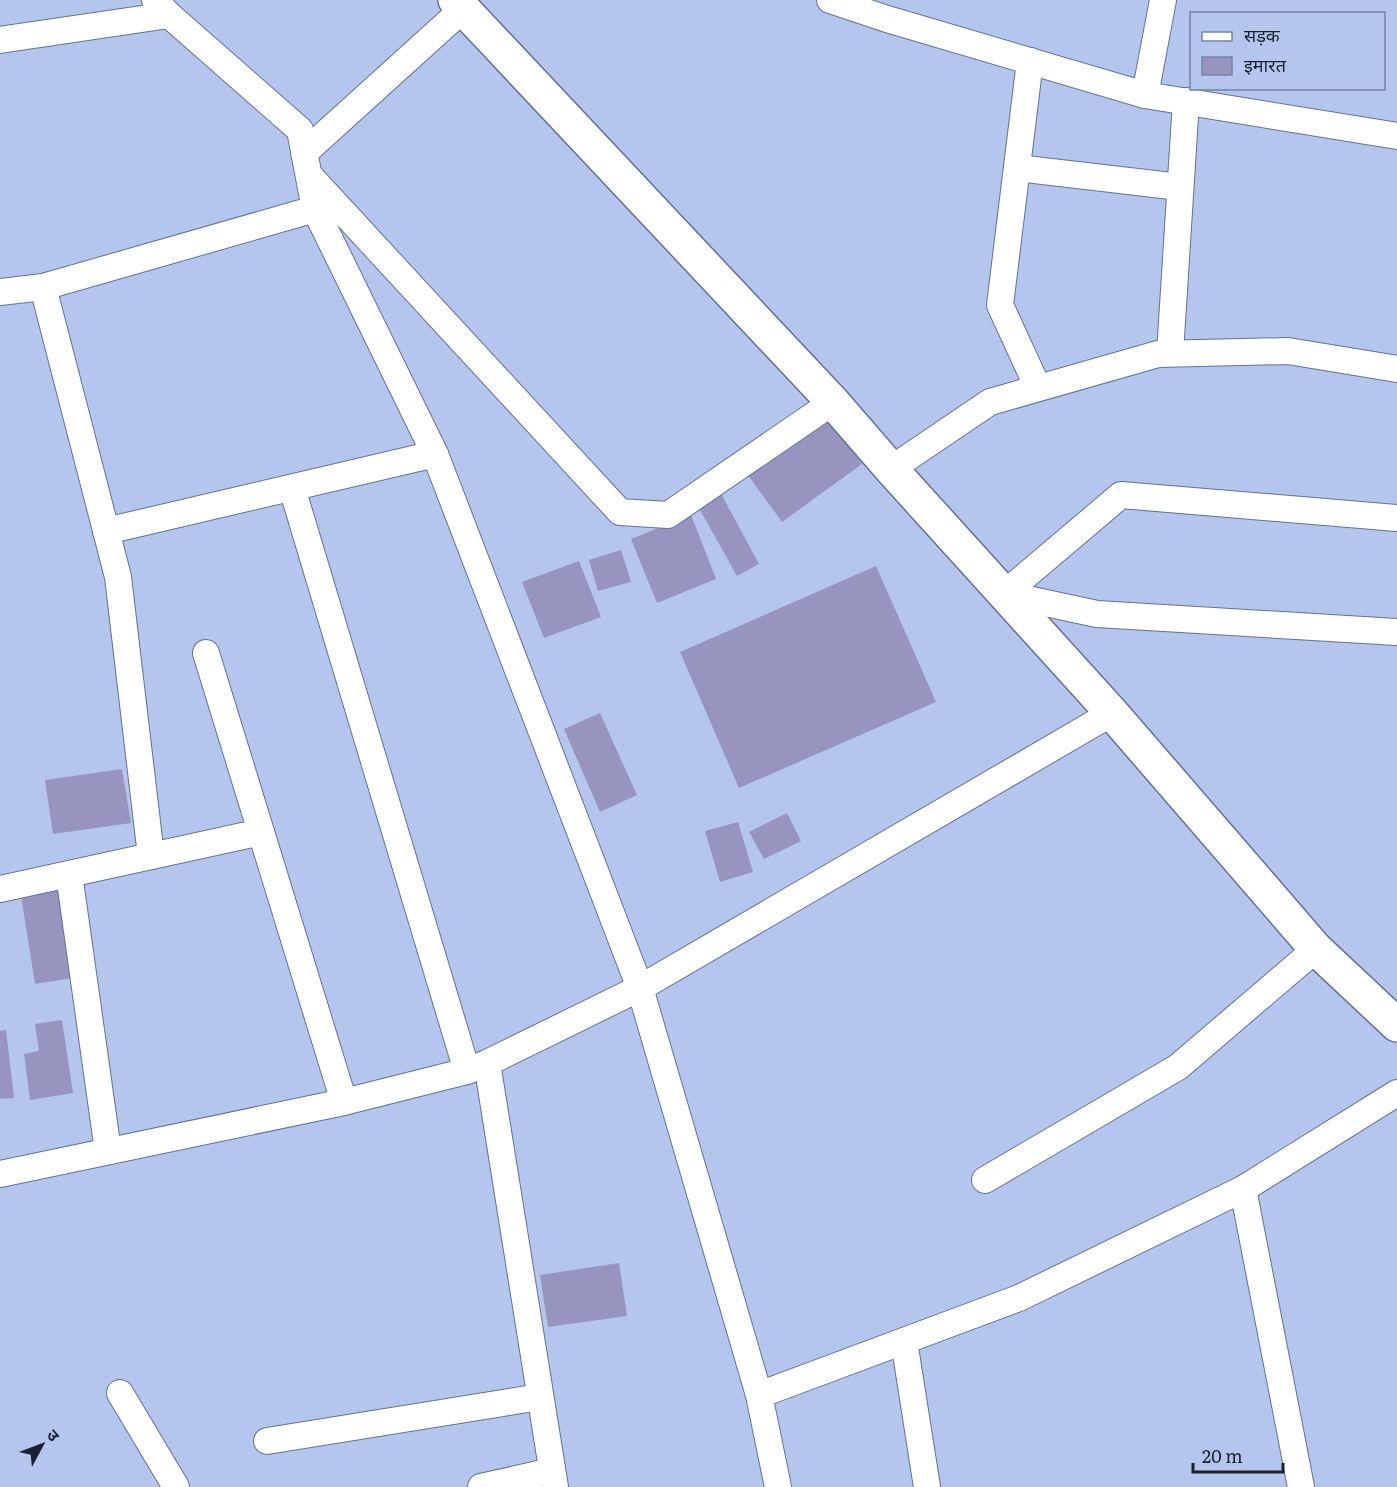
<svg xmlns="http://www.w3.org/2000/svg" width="1397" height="1487" font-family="Literata,'Noto Sans Devanagari',serif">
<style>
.building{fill:#9795bf}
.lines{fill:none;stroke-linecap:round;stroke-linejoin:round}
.street-casing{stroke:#627297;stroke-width:28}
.secondary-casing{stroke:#627297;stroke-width:36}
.street{stroke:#fff;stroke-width:26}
.secondary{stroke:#fff;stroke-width:33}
</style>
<rect width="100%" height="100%" fill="#b4c5ee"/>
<g class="building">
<polygon points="827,416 862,464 782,522 747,474"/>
<polygon points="718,488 759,564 737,576 695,501"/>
<polygon points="691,515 716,579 657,603 631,539"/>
<polygon points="621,550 631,582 598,591 589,560"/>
<polygon points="579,561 601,617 544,638 522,582"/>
<polygon points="876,566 936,702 739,788 680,652"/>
<polygon points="600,713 637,795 600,812 564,729"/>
<polygon points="122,769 131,823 53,834 45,780"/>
<polygon points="787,813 801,841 764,859 749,832"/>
<polygon points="738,822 753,872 720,882 705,831"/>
<polygon points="65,883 79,977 35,984 20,889"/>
<polygon points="62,1020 73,1093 30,1100 24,1054 39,1051 35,1024"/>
<polygon points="6,1030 14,1098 0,1099 0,1031"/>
<polygon points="619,1263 627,1316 548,1327 540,1275"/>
</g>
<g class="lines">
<defs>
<g id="street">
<polyline points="155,0 169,15 300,130 315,209 435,454 640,988 759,1395 778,1487"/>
<polyline points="830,0 887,19 1145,95 1397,136"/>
<polyline points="0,40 169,15"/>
<polyline points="1030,61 1000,305 1038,388"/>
<polyline points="1145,95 1163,0"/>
<polyline points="304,153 463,9"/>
<polyline points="1017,168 1180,187"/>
<polyline points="309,175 620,512 668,515 833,402"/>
<polyline points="43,287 118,577 151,856"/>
<polyline points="0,292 43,287 315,209"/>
<polyline points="1170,353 1186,101"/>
<polyline points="891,469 990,402 1158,354 1288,351 1397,369"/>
<polyline points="292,488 467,1071"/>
<polyline points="106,531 435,454"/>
<polyline points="1004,594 1121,495 1397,518"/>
<polyline points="1004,594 1097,614 1397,632"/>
<polyline points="206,653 344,1102"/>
<polyline points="69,874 108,1151"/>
<polyline points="0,889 261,832"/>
<polyline points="487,1063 555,1487"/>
<polyline points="0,1174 344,1102 467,1071 487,1063 640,988 1112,713"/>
<polyline points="985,1180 1178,1067 1316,949"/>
<polyline points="1243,1189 1301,1487"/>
<polyline points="904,1341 927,1487"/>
<polyline points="120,1393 176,1487"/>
<polyline points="759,1395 1019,1298 1243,1189 1397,1093"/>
<polyline points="267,1441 540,1397"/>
<polyline points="481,1487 552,1471"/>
</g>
<polyline id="secondary" points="455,0 833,402 891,469 1112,713 1316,949 1397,1025"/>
</defs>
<use href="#street" class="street-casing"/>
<use href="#secondary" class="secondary-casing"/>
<use href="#street" class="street"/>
<use href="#secondary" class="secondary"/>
</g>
<rect x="1190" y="12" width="195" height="78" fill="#b4c5ee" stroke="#7683a2" stroke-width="1.5"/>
<rect x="1202" y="32" width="30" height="9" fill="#ffffff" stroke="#7683a2" stroke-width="1.5"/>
<text x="1244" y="42" font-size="18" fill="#19202f">सड़क</text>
<rect x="1202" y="57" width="30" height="18" fill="#9795bf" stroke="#7683a2" stroke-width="1.5"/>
<text x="1244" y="72" font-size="18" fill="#19202f">इमारत</text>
<g transform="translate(42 1445) rotate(49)" stroke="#b4c5ee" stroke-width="4.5" paint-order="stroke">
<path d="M0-4.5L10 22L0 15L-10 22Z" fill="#19202f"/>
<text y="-9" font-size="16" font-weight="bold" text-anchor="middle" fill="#19202f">उ</text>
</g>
<path d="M1193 1463v9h90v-9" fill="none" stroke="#19202f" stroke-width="3"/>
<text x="1202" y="1463" font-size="18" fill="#19202f" stroke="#b4c5ee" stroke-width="4.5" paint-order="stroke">20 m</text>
</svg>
